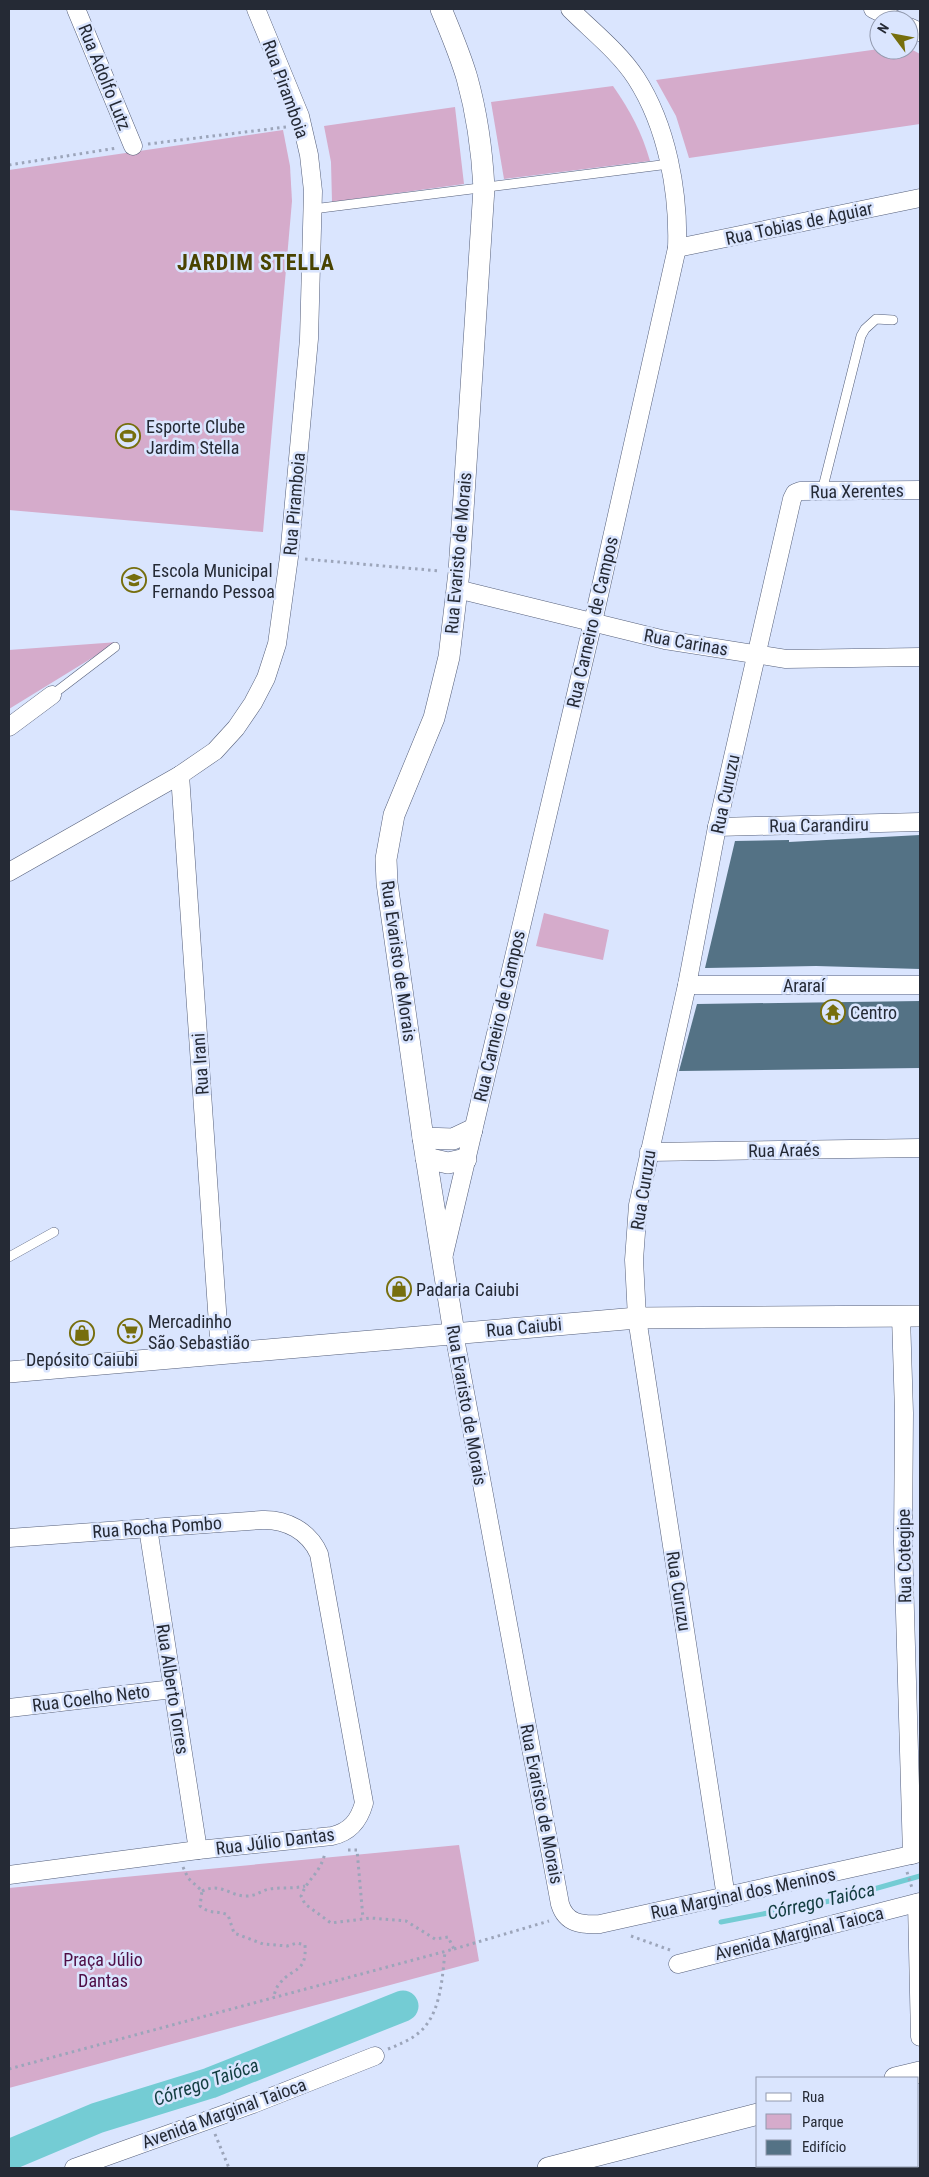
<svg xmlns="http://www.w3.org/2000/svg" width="929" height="2177" font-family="'Roboto Condensed',sans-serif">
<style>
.green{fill:#d5abcb}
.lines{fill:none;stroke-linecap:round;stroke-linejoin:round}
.stream{stroke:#74ccd4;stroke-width:5}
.river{stroke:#74ccd4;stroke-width:31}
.building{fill:#547285}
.service-casing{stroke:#555f7a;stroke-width:10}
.minor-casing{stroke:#555f7a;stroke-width:19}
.tertiary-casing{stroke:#555f7a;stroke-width:22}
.path{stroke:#9ca5ba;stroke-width:3;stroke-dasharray:2.5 4;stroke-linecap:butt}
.service{stroke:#fff;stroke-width:9}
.minor{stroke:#fff;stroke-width:18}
.tertiary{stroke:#fff;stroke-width:21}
.labels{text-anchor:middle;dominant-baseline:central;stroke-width:5;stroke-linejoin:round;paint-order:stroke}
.street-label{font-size:18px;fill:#252a35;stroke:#dae5fe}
.poi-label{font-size:18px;fill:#252a35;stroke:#dae5fe;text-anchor:start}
.park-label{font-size:18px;fill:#4f0e46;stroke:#dae5fe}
.water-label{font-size:19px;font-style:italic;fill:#133e41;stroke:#dae5fe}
.district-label{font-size:22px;font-weight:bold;letter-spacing:1px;fill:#494300;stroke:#dae5fe}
</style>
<rect width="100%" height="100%" fill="#dae5fe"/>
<g class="green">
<polygon points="909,48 920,54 920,124 689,158 676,116 656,80 879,49 909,50"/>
<path d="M613 86C630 110 642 133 650 161L504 179 491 102Z"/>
<polygon points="455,107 464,184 332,202 331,162 324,126"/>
<polygon points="283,130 290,166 292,201 263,532 9,510 9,170"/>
<polygon points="118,642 9,709 9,650"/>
<polygon points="544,913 609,930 603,960 536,946"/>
<polygon points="459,1845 479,1961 9,2088 9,1888"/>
</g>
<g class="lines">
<polyline class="stream" points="721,1922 835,1900 920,1876"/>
<polyline class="river" points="9,2155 97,2118 210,2083 403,2006"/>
</g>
<g class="building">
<polygon points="920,835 920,969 816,966 705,968 735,841 789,840 789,842"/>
<polygon points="920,1001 920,1068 679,1071 697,1004"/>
</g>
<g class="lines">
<defs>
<g id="service">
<polyline points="313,209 669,164"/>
<polyline points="822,491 861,336 865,329 876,319 893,320"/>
<polyline points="52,695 115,647"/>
<polyline points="9,1257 54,1232"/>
</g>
<g id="minor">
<polyline points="76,9 133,146"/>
<polyline points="873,9 896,20"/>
<polyline points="909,27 920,32"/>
<polyline points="677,248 920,198"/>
<polyline points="457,589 665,640 786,659 920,657"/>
<polyline points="9,727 52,695"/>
<polyline points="180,775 220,1353"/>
<polyline points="717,827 920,822"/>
<polyline points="9,872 180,775 215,751 236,728 253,703 266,678 277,644 289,557 309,339 313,191 309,155 300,116 256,9"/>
<polyline points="687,985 920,985"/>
<polyline points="649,1152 920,1148"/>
<path d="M444 1254 593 622 677 248C679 192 667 126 636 78 619 52 592 31 570 9"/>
<polyline points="901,1316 904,1413 903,1543 912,1855"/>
<path d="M454 1333 560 1904C566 1924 582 1925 600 1924L920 1853"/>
<polyline points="148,1528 198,1850"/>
<path d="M9 1538 262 1520C286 1519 309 1531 319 1554L364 1803C359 1821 350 1832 332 1836L198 1850 9 1875"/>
<polyline points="9,1708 173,1689"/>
<polyline points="726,1897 637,1318 634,1260 638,1205 687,985 717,827 792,499 795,493 800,491 920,490"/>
<polyline points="917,1903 920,2037"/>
<polyline points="678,1964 920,1902"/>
<polyline points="74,2168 253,2104 375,2056"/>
</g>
<g id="tertiary">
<path d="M441 9C450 31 460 54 467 78 477 114 482 150 484 188L459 572 449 657 434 718 394 815 386 859 387 883 423 1138 454 1333"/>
<polyline points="423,1138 453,1139 472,1130"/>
<polyline points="426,1158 448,1163 466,1159"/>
<polyline points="9,1372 637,1318 920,1316"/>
<polyline points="895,2078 920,2072"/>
<polyline points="548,2168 758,2114"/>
</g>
</defs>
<use href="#service" class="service-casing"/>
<use href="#minor" class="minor-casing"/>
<use href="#tertiary" class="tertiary-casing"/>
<g class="path">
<polyline points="148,144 286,127"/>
<polyline points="9,165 117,148"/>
<polyline points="305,559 440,571"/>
<polyline points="348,1850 357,1850 363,1918"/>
<path d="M183 1867 188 1878 202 1891 200 1906C211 1915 217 1910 228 1915L234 1933 263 1944 287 1946 297 1943 305 1945C307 1973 293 1967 280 1983 276 1987 275 1993 273 1998"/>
<polyline points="907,1872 912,1888"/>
<path d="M202 1891C222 1882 231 1897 247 1896 256 1896 262 1890 270 1889 281 1887 293 1889 305 1886"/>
<polyline points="631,1936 670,1950"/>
<polyline points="454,1949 549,1921"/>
<path d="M388 2049C398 2045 408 2041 416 2035 441 2017 442 1979 445 1952"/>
<path d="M9 2069 454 1949 448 1937 435 1939 406 1921 371 1918 331 1923 305 1904 301 1896C308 1878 320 1874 325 1853"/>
<polyline points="215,2134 229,2168"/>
</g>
<use href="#service" class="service"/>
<use href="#minor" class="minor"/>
<use href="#tertiary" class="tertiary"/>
</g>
<defs>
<symbol id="stadium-ring" viewBox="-11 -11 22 22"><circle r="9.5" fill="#dae5fe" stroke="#766e0d" stroke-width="1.5"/><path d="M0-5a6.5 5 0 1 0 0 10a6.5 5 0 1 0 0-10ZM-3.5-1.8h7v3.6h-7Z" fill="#766e0d"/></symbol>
<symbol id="school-ring" viewBox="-11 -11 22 22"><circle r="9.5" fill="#dae5fe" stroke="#766e0d" stroke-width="1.5"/><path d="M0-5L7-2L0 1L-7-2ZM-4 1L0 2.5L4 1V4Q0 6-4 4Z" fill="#766e0d"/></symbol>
<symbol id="temple-ring" viewBox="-11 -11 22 22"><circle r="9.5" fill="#dae5fe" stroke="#766e0d" stroke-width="1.5"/><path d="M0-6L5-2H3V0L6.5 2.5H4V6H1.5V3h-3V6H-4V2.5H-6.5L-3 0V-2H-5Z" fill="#766e0d"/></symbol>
<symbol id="shop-ring" viewBox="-11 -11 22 22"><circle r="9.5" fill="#dae5fe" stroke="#766e0d" stroke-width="1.5"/><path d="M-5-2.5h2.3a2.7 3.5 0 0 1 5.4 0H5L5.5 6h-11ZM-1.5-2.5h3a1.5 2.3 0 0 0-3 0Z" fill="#766e0d"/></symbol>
<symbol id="supermarket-ring" viewBox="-11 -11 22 22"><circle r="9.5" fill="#dae5fe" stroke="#766e0d" stroke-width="1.5"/><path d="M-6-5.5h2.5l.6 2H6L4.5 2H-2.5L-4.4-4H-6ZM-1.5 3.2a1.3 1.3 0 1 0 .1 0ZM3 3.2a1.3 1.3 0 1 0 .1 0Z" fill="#766e0d"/></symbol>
</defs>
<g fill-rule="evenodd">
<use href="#stadium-ring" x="114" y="422" width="28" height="28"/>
<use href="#school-ring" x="120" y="566" width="28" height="28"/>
<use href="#temple-ring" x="819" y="998" width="28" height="28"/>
<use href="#shop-ring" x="385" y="1275" width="28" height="28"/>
<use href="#supermarket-ring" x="116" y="1317" width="28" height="28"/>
<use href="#shop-ring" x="68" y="1319" width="28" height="28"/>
</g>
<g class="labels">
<g class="street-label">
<text transform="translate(105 77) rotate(68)">Rua Adolfo Lutz</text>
<text transform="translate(286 89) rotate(70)">Rua Piramboia</text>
<text transform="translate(799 223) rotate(-12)">Rua Tobias de Aguiar</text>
<text transform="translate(857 491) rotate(-1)">Rua Xerentes</text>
<text transform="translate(294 504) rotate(-85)">Rua Piramboia</text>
<text transform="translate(458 553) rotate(-85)">Rua Evaristo de Morais</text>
<text transform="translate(592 622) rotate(-77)">Rua Carneiro de Campos</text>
<text transform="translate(686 642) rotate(10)">Rua Carinas</text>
<text transform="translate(725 794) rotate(-78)">Rua Curuzu</text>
<text transform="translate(819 825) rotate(-1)">Rua Carandiru</text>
<text transform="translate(399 961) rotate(82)">Rua Evaristo de Morais</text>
<text x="804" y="985">Araraí</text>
<text transform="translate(499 1016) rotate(-77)">Rua Carneiro de Campos</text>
<text transform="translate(200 1064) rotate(-94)">Rua Irani</text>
<text transform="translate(784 1150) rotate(-1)">Rua Araés</text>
<text transform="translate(643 1190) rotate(-81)">Rua Curuzu</text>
<text transform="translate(524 1327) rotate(-5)">Rua Caiubi</text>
<text transform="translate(467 1405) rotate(80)">Rua Evaristo de Morais</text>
<text transform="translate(157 1527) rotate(-4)">Rua Rocha Pombo</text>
<text transform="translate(904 1556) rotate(-91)">Rua Cotegipe</text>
<text transform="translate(679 1591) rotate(81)">Rua Curuzu</text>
<text transform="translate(173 1689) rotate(81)">Rua Alberto Torres</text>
<text transform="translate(91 1698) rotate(-7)">Rua Coelho Neto</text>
<text transform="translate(542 1804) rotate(79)">Rua Evaristo de Morais</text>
<text transform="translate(275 1841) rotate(-7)">Rua Júlio Dantas</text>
<text transform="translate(743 1893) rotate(-12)">Rua Marginal dos Meninos</text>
<text transform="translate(799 1933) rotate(-14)">Avenida Marginal Taioca</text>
<text transform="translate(224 2113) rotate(-20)">Avenida Marginal Taioca</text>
</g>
<g class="poi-label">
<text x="146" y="426">Esporte Clube<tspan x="146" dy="21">Jardim Stella</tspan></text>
<text x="152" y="570">Escola Municipal<tspan x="152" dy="21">Fernando Pessoa</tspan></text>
<text x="850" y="1012">Centro</text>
<text x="416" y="1289">Padaria Caiubi</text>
<text x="148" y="1321">Mercadinho<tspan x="148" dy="21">São Sebastião</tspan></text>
<text x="82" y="1359" text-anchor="middle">Depósito Caiubi</text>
</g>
<g class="park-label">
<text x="103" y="1959">Praça Júlio<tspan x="103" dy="21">Dantas</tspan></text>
</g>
<g class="water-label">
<text transform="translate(821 1901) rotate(-13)">Córrego Taióca</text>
<text transform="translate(206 2082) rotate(-19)">Córrego Taióca</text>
</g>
<g class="district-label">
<text x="256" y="262">JARDIM STELLA</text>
</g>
</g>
<rect width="929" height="2177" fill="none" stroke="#252a35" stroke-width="20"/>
<rect x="756" y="2077" width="162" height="90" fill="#dae5fe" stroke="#929aae"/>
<rect x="766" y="2093" width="25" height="8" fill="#ffffff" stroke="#929aae"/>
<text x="802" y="2102" font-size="15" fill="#252a35">Rua</text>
<rect x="766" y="2114" width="25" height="15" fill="#d5abcb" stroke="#929aae"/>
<text x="802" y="2127" font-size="15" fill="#252a35">Parque</text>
<rect x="766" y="2140" width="25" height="15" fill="#547285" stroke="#929aae"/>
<text x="802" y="2152" font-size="15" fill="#252a35">Edifício</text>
<g transform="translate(894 35) rotate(302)"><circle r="24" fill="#dae5fe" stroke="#929aae"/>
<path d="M0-4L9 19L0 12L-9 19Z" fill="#766e0d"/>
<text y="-8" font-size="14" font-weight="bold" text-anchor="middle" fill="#252a35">N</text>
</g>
</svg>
